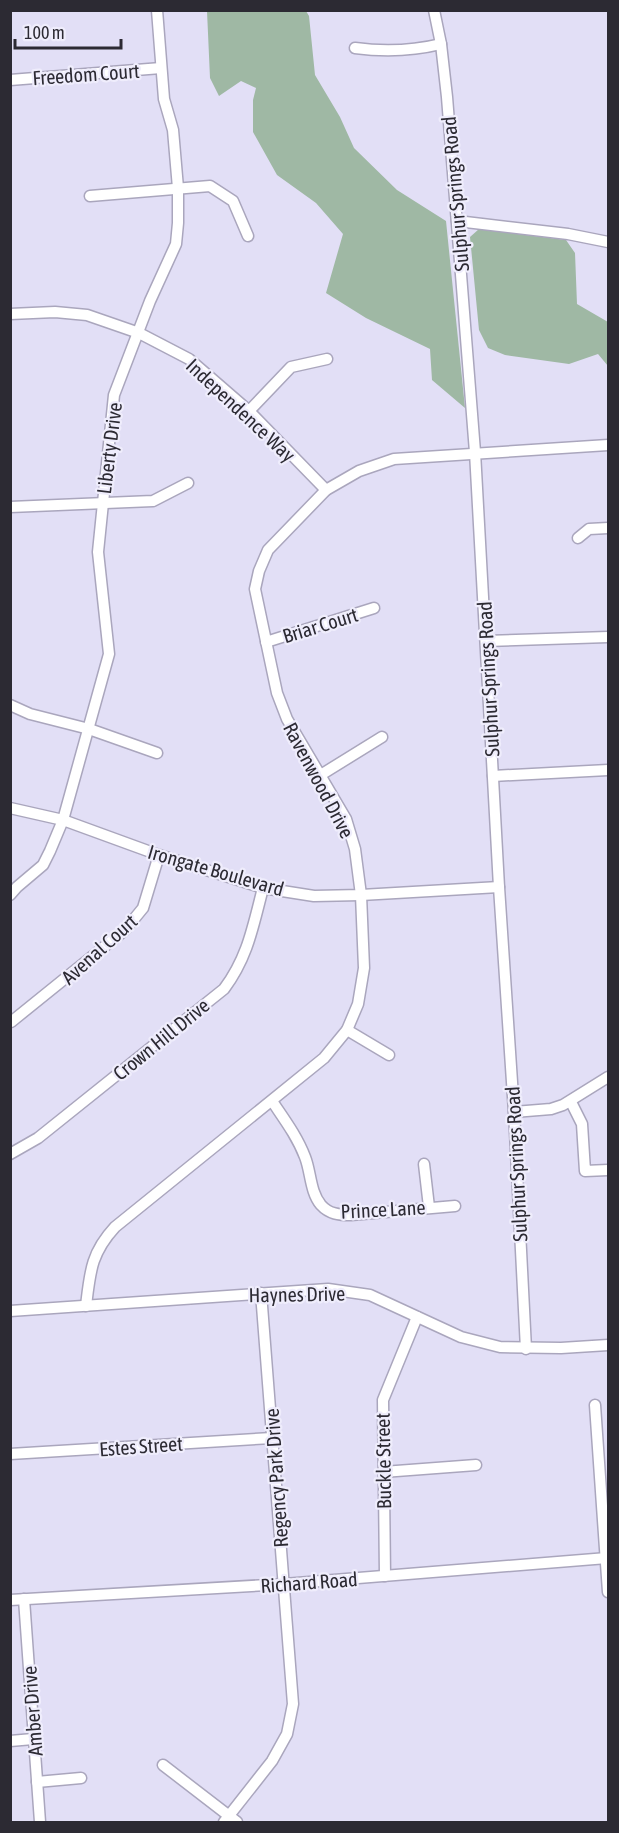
<svg xmlns="http://www.w3.org/2000/svg" width="619" height="1833" font-family="'Asap Condensed',sans-serif">
<style>
.green{fill:#9fb8a4}
.lines{fill:none;stroke-linecap:round;stroke-linejoin:round}
.minor-casing{stroke:#aaa6bd;stroke-width:13}
.minor{stroke:#fff;stroke-width:10}
.labels{text-anchor:middle;dominant-baseline:central;stroke-width:4.5;stroke-linejoin:round;paint-order:stroke}
.street-label{font-size:20px;fill:#2c2a33;stroke:#efedfc}
</style>
<rect width="100%" height="100%" fill="#e2dff6"/>
<g class="green">
<polygon points="207,11 306,11 309,16 315,75 340,117 354,148 397,190 446,221 465,408 432,380 430,349 366,318 326,293 343,234 316,203 277,175 253,132 253,100 256,88 241,81 219,96 210,78"/>
<polygon points="479,229 566,240 575,253 577,304 608,322 608,366 598,354 569,364 505,355 488,348 479,330 470,237"/>
</g>
<g class="lines">
<defs>
<g id="minor">
<polyline points="434,10 441,44 447,97 475,452 499,887 514,1112 526,1349"/>
<path d="M355 48C385 52 412 51 441 44"/>
<polyline points="10,80 161,68"/>
<polyline points="90,196 210,186 233,201 248,236"/>
<polyline points="457,221 568,234 608,242"/>
<polyline points="10,314 55,312 87,315 139,333 189,359 249,411 326,490"/>
<polyline points="249,411 291,367 327,359"/>
<polyline points="10,507 153,501 188,483"/>
<polyline points="578,538 589,529 608,528"/>
<polyline points="486,641 608,637"/>
<polyline points="266,642 374,608"/>
<polyline points="10,705 30,714 89,729 157,753"/>
<polyline points="319,776 382,737"/>
<polyline points="493,776 608,770"/>
<polyline points="10,808 63,820 159,855 263,888 314,896 361,895 499,887"/>
<polyline points="10,895 17,887 43,865 50,851 63,820 109,654 98,552 114,395 150,301 176,244 178,223 178,188 173,130 164,99 157,10"/>
<polyline points="11,1022 125,930 143,908 159,855"/>
<polyline points="347,1030 389,1055"/>
<path d="M272 1101C284 1119 297 1136 305 1157 311 1172 310 1192 321 1205 329 1214 339 1215 351 1215L455 1206"/>
<polyline points="571,1102 582,1124 585,1171 608,1170"/>
<polyline points="514,1112 551,1109 563,1105 608,1077"/>
<path d="M10 1154 38 1138 224 989C248 957 253 926 263 888"/>
<polyline points="424,1164 429,1207"/>
<path d="M86 1306C90 1272 91 1253 115 1227L324 1058 347 1030 358 1004 364 968 361 895 355 849 346 819 287 719 277 693 255 589 259 571 268 550 326 490 359 471 394 459 608 445"/>
<polyline points="10,1311 328,1289 370,1295 461,1337 500,1347 561,1348 608,1345"/>
<polyline points="595,1405 608,1592"/>
<polyline points="10,1454 272,1438"/>
<polyline points="383,1472 476,1465"/>
<polyline points="385,1576 383,1400 417,1317"/>
<polyline points="24,1599 40,1822"/>
<polyline points="10,1600 284,1584 607,1558"/>
<polyline points="10,1741 33,1739"/>
<polyline points="163,1765 237,1822"/>
<polyline points="37,1782 81,1778"/>
<polyline points="224,1822 272,1761 287,1734 293,1704 261,1293"/>
</g>
</defs>
<use href="#minor" class="minor-casing"/>
<use href="#minor" class="minor"/>
</g>
<g class="labels">
<g class="street-label">
<text transform="translate(86 74) rotate(-4)">Freedom Court</text>
<text transform="translate(455 194) rotate(-95)">Sulphur Springs Road</text>
<text transform="translate(241 410) rotate(43)">Independence Way</text>
<text transform="translate(109 448) rotate(-83)">Liberty Drive</text>
<text transform="translate(320 625) rotate(-17)">Briar Court</text>
<text transform="translate(488 679) rotate(-93)">Sulphur Springs Road</text>
<text transform="translate(319 780) rotate(62)">Ravenwood Drive</text>
<text transform="translate(216 870) rotate(16)">Irongate Boulevard</text>
<text transform="translate(99 949) rotate(-42)">Avenal Court</text>
<text transform="translate(161 1039) rotate(-39)">Crown Hill Drive</text>
<text transform="translate(516 1164) rotate(-93)">Sulphur Springs Road</text>
<text transform="translate(383 1209) rotate(-3)">Prince Lane</text>
<text transform="translate(297 1294) rotate(-1)">Haynes Drive</text>
<text transform="translate(141 1446) rotate(-4)">Estes Street</text>
<text transform="translate(383 1461) rotate(-91)">Buckle Street</text>
<text transform="translate(276 1478) rotate(-94)">Regency Park Drive</text>
<text transform="translate(309 1582) rotate(-4)">Richard Road</text>
<text transform="translate(32 1711) rotate(-94)">Amber Drive</text>
</g>
</g>
<rect width="619" height="1833" fill="none" stroke="#2c2a33" stroke-width="24"/>
<path d="M15 39v9h106v-9" fill="none" stroke="#2c2a33" stroke-width="3"/>
<text x="24" y="39" font-size="18" fill="#2c2a33" stroke="#efedfc" stroke-width="4.5" paint-order="stroke">100 m</text>
</svg>
